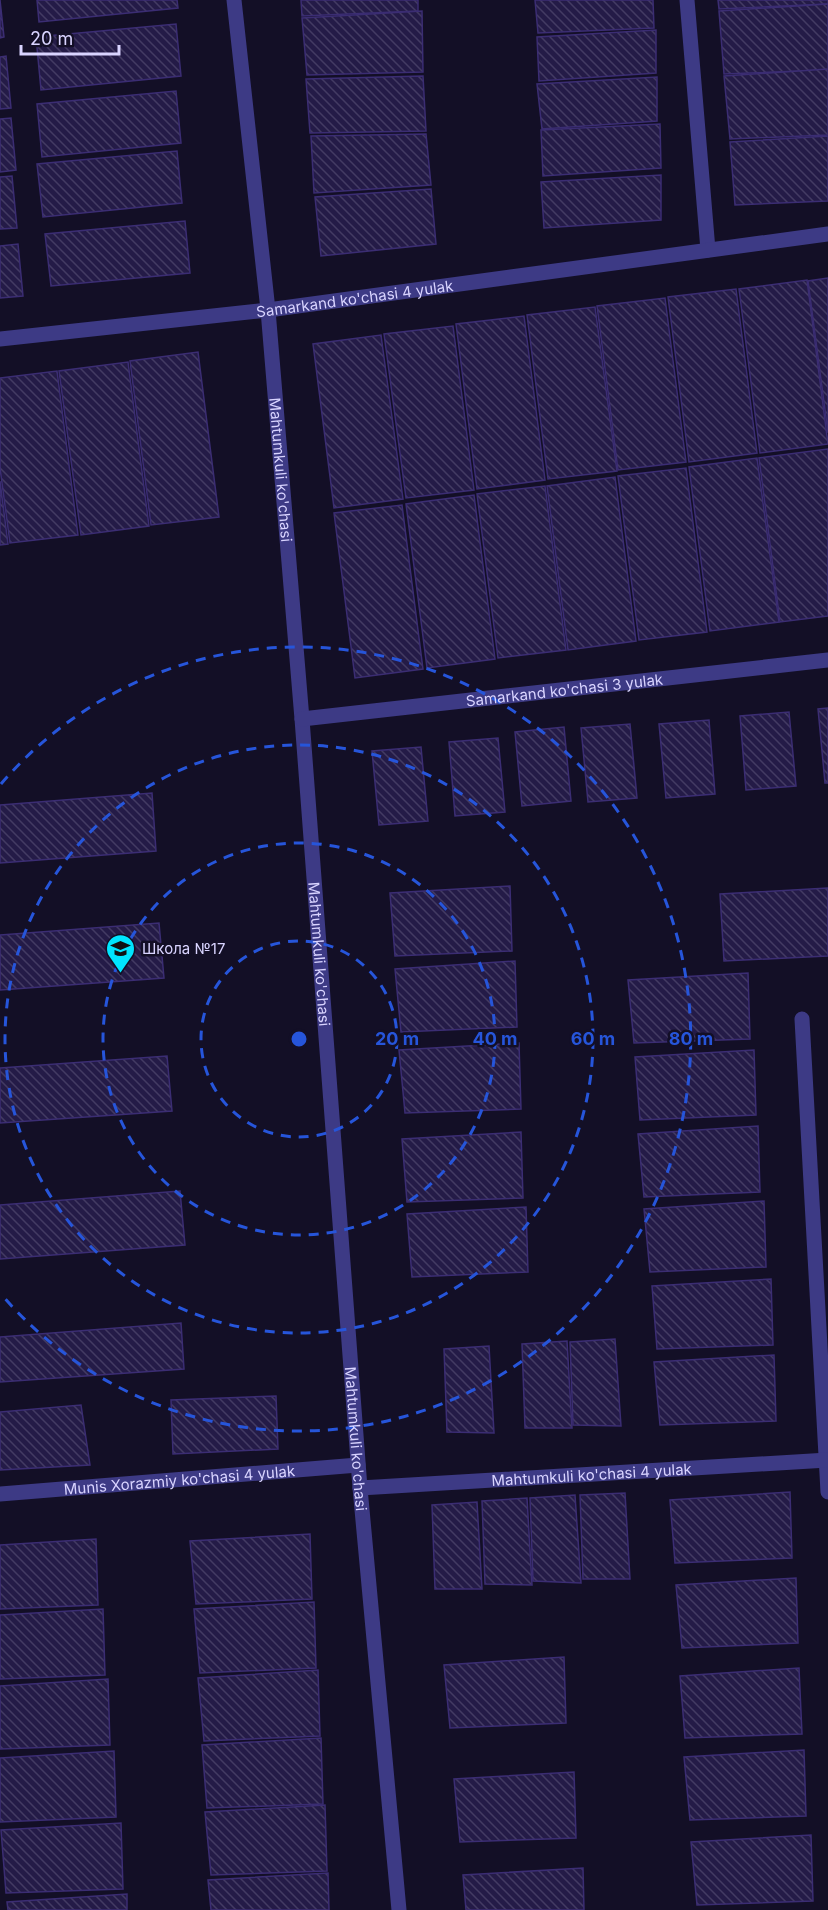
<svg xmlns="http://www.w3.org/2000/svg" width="828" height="1910" viewBox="0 0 828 1910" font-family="Inter,sans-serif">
  <defs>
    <pattern id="building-back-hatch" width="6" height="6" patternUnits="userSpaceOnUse" patternTransform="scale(1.5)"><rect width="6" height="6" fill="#241b47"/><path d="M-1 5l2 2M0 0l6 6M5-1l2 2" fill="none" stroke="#433b63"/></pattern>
  </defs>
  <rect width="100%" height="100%" fill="#130f26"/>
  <g fill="url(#building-back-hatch)" stroke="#3b2d73" stroke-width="1.5">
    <polygon points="0,0 4,37 0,38"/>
    <polygon points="37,0 177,0 178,8 39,22"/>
    <polygon points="301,0 418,0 418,11 302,16"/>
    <polygon points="535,0 653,0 654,28 538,33"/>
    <polygon points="718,0 828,0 828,4 719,9"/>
    <polygon points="828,4 828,70 724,74 719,11"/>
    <polygon points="422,11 423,72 307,75 302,18"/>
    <polygon points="176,24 181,76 41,90 36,37"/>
    <polygon points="656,30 656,73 539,81 537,37"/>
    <polygon points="6,56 11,108 0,109 0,57"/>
    <polygon points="828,69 828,135 730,139 724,76"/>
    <polygon points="423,76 426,131 310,133 306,79"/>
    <polygon points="657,77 657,121 542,129 537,84"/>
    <polygon points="176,91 181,143 42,157 37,104"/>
    <polygon points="11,118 16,170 0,172 0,119"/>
    <polygon points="660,124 661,168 543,176 541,130"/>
    <polygon points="426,134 431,185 314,193 311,136"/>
    <polygon points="828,136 828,201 735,205 730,142"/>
    <polygon points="177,151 182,203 43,217 37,164"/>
    <polygon points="661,175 661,220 544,228 541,182"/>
    <polygon points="12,176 17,228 0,229 0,177"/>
    <polygon points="431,189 436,244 321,256 315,197"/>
    <polygon points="185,221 190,273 51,286 45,234"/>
    <polygon points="18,244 23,296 0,298 0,246"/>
    <polygon points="828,278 828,433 808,281"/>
    <polygon points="807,280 828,444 760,453 739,289"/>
    <polygon points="736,289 757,453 689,462 668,297"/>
    <polygon points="665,298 686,462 618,470 597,306"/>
    <polygon points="595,307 617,471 548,479 527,315"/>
    <polygon points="524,316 545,480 477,489 456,324"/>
    <polygon points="453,326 474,490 406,498 384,334"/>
    <polygon points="381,335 403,499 334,508 313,344"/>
    <polygon points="198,352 219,517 151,525 130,361"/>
    <polygon points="128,362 149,526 81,535 59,371"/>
    <polygon points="57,371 78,535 10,543 0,468 0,378"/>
    <polygon points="828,449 828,616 780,622 759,458"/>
    <polygon points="757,458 779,622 710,631 689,467"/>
    <polygon points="686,468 707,632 639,640 618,476"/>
    <polygon points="615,477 636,641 568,650 547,486"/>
    <polygon points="0,481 8,544 0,545"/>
    <polygon points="545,486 566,650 498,658 477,494"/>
    <polygon points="474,495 495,659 427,668 406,504"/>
    <polygon points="402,505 423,669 355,678 334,513"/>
    <polygon points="828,708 828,783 825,783 818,709"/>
    <polygon points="789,712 796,786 746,790 740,716"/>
    <polygon points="709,720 715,794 666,798 659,724"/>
    <polygon points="630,724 637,798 588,802 581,728"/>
    <polygon points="564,727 571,801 522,806 515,732"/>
    <polygon points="498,738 505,812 455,816 449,742"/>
    <polygon points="421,747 428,821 379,825 372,751"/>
    <polygon points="152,793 156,851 0,863 0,805"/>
    <polygon points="510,886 512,951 395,956 390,893"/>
    <polygon points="828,888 828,956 724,961 720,894"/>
    <polygon points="159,923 164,978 0,990 0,935"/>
    <polygon points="515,961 517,1027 401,1032 395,969"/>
    <polygon points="748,973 750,1039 634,1043 628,980"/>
    <polygon points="519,1043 521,1109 405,1113 399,1050"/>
    <polygon points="754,1050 756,1115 640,1120 635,1057"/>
    <polygon points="167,1056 172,1111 0,1123 0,1068"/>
    <polygon points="758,1126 760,1192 644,1197 638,1134"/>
    <polygon points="521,1132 523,1198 407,1202 402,1139"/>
    <polygon points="180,1191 185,1245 0,1259 0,1205"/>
    <polygon points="764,1201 766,1267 650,1272 644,1209"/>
    <polygon points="526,1207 528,1272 412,1277 407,1214"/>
    <polygon points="771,1279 773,1345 657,1349 652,1286"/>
    <polygon points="181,1323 184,1369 0,1382 0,1337"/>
    <polygon points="615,1339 621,1426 573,1425 570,1342"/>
    <polygon points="567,1341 572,1428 525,1428 522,1344"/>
    <polygon points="489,1346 494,1433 447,1432 444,1349"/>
    <polygon points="774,1355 776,1421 660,1425 654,1362"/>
    <polygon points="276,1396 278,1449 173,1454 171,1400"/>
    <polygon points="81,1405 90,1465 0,1470 0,1412"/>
    <polygon points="790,1492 792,1558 675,1563 670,1500"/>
    <polygon points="625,1493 630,1579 583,1579 580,1495"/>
    <polygon points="575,1495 581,1583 533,1581 530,1498"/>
    <polygon points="527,1498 532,1585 485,1584 482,1501"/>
    <polygon points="477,1502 482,1589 435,1589 432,1505"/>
    <polygon points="310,1534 312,1599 196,1604 190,1541"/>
    <polygon points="96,1539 98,1605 0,1609 0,1545"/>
    <polygon points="796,1578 798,1643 682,1648 676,1585"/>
    <polygon points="314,1602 316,1668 200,1673 194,1609"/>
    <polygon points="103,1609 105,1675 0,1679 0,1615"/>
    <polygon points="564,1657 566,1723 450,1728 444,1665"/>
    <polygon points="799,1668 802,1734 685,1738 680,1676"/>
    <polygon points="318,1670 320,1736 204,1741 198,1678"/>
    <polygon points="108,1679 110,1745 0,1749 0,1686"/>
    <polygon points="321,1738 323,1804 207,1808 202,1745"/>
    <polygon points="804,1750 806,1816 690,1820 684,1757"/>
    <polygon points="114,1751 116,1817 0,1822 0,1758"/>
    <polygon points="574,1772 576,1838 460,1842 454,1779"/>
    <polygon points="325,1805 327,1871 211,1875 205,1812"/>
    <polygon points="121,1823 123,1889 6,1893 1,1830"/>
    <polygon points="811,1835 813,1901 697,1905 691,1842"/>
    <polygon points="583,1868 584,1910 466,1910 463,1875"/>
    <polygon points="328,1873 329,1910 211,1910 208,1880"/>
    <polygon points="127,1894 127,1910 8,1910 7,1902"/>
  </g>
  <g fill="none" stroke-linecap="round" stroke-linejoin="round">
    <g stroke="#3d3a85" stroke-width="15">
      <path id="s1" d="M234,0L268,310L302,719L360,1488L399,1910"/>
      <polyline points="687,0 708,250"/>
      <path id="s2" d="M0,339L268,310L828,234"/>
      <path id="s3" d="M302,719L828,660"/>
      <polyline points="802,1019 828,1492"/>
      <path id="s4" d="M360,1488L828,1460"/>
      <path id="s5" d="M0,1494L358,1465"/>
    </g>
  </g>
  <g fill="none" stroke="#2655da" stroke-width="3" stroke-dasharray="10 8">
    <circle cx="299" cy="1039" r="98"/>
    <circle cx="299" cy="1039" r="196"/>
    <circle cx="299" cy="1039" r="294"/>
    <path d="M1 784A392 392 0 1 1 1 1294"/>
  </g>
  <defs>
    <symbol id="school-pin" viewBox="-11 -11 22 30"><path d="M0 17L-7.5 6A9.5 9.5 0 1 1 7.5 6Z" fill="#00e5ff" stroke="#130f26"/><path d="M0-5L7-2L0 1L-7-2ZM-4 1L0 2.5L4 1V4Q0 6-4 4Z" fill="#111"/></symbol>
  </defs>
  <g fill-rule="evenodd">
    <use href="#school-pin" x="104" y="932" width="33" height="45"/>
  </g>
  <g text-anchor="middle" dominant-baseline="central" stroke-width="5" stroke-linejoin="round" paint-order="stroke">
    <g font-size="15" fill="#d9d4ff" stroke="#130f26">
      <text stroke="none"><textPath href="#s2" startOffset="357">Samarkand ko'chasi 4 yulak</textPath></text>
      <text stroke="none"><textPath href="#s1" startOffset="472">Mahtumkuli ko'chasi</textPath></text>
      <text stroke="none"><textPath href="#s3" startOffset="264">Samarkand ko'chasi 3 yulak</textPath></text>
      <text stroke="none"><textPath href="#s1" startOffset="958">Mahtumkuli ko'chasi</textPath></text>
      <text stroke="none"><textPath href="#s1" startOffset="1444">Mahtumkuli ko'chasi</textPath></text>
      <text stroke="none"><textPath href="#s4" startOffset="232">Mahtumkuli ko'chasi 4 yulak</textPath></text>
      <text stroke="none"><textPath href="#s5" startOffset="180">Munis Xorazmiy ko'chasi 4 yulak</textPath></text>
    </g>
    <g font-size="15" fill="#d9d4ff" stroke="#130f26" text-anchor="start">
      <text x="142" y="948">Школа №17</text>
    </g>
  </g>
  <circle cx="299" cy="1039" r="9" fill="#2655da" stroke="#130f26" stroke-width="3"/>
  <g font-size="18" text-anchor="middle" font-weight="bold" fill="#2655da" stroke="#130f26" stroke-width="5" stroke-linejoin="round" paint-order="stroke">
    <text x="397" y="1045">20 m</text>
    <text x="495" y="1045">40 m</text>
    <text x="593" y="1045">60 m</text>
    <text x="691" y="1045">80 m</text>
  </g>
  <path d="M21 45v9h98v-9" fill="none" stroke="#d9d4ff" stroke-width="3"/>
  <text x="30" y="45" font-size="18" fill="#d9d4ff" stroke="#130f26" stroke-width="4.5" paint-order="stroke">20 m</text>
</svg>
